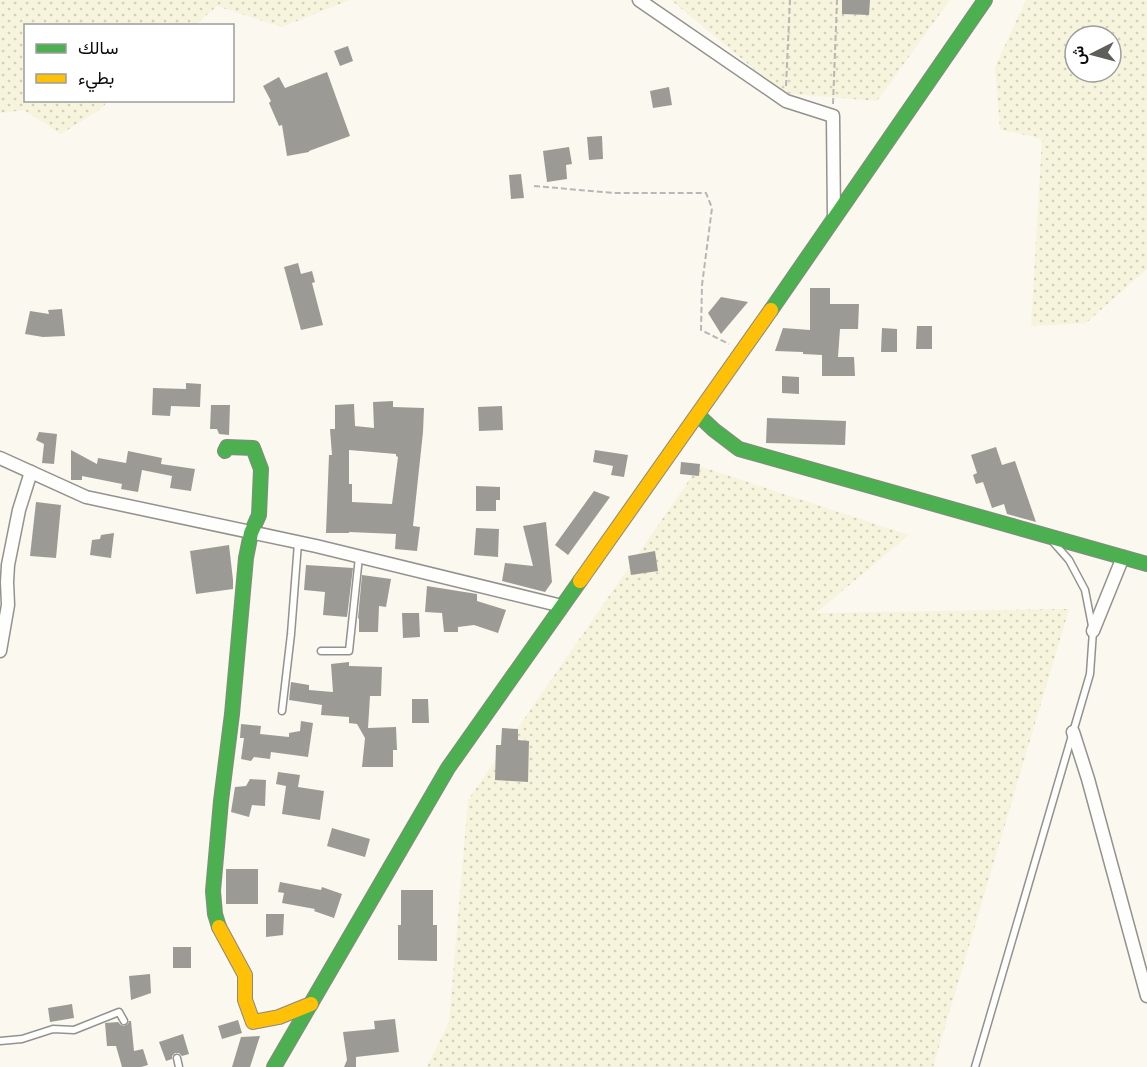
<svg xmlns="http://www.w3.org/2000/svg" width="1147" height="1067" viewBox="0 0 1147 1067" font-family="'IBM Plex Serif',Vazirmatn,serif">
  <defs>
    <pattern id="farmland-dots" width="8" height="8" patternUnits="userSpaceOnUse" patternTransform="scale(1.5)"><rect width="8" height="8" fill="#f6f4dc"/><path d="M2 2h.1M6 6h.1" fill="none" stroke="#d2d0bb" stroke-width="1.8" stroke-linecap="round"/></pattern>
  </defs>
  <rect width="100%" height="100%" fill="#faf8ef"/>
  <g fill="url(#farmland-dots)" fill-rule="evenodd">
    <polygon points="0,0 350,0 282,27 217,6 195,25 26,26 26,100 109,101 99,110 61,134 24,110 0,113"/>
    <polygon points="671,0 950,0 877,101 783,93"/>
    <path d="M1026,0H1147V269L1086,323L1031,326L1042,139L1000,129L995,67ZM1075,36H1111V72H1075Z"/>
    <polygon points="699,466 909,535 816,613 1069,609 933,1067 427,1067 449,1022 468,800"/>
  </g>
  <g fill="#9c9a95" fill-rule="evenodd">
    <polygon points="842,0 870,0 869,15 842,14"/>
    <polygon points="348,46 353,61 340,66 334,51"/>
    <polygon points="327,72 350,136 309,151 309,152 287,156 282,125 279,126 269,103 271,101 263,86 279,77 285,88"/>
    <polygon points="669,87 672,105 653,108 650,91"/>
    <polygon points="602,136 603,159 589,160 587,137"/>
    <polygon points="569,147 572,164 566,165 567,179 547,182 543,151"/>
    <polygon points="521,174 524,198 511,199 509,175"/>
    <polygon points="298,263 301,274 312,271 315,282 312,283 323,325 301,330 284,267"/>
    <polygon points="810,288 830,288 830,304 859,304 858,329 840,329 838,357 854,357 855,376 822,376 822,355 803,354 803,352 775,351 783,328 810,330"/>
    <polygon points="721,297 748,302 721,334 708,313"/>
    <polygon points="62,309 65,336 43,337 25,334 30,311 49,314 48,310"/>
    <polygon points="917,326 932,326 932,349 916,349"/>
    <polygon points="882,328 897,329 897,352 881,352"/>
    <polygon points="782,376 799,377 799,394 782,393"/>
    <polygon points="186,383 201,384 200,407 171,406 170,416 152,415 153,388 186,389"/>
    <path d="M393,401V407L424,408L423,432L413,526L420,527L417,551L395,549L396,534L349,532V533H326L329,455H332L330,429H335V405L354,404L355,426L374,428L373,402ZM349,450L396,454V456L398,457L392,504L352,502V484H349Z"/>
    <polygon points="211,405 230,405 229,435 219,434 217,429 210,429"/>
    <polygon points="502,406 503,430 479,431 478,407"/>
    <polygon points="767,418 846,421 845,445 766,443"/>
    <polygon points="39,432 57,434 54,464 42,463 44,444 36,440"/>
    <polygon points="996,447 1002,465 1015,461 1036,522 1007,514 1004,504 992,508 983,482 976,484 973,475 977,473 971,455"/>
    <polygon points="71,450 97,464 98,458 126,463 128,451 162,458 161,464 195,469 191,491 170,488 172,476 142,470 138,492 121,489 122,484 82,476 82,480 71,480"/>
    <polygon points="595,450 628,455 624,477 611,475 613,466 593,462"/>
    <polygon points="681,462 700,464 699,476 680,474"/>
    <polygon points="476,486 500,487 500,500 496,500 496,511 476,511"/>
    <polygon points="594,491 610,497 568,555 555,545"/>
    <polygon points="36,502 61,505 56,558 30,556"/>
    <polygon points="546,522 552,582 545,592 502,581 505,563 533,566 523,526"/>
    <polygon points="476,528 499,529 498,557 474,555"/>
    <polygon points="114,533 111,558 90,555 92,540 100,539 101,535"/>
    <polygon points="229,545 233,580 233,589 196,594 190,551"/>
    <polygon points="655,551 658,571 631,575 628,556"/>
    <polygon points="306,565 353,568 347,617 323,615 325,592 304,590"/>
    <polygon points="362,575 391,579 386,607 379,606 378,632 359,632 359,619 358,618"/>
    <polygon points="427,586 477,594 477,601 506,610 498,633 474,625 458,627 458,632 444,632 442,613 425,612"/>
    <polygon points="402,613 419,613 420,637 403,638"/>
    <polygon points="349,662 349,666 382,667 381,696 370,696 368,728 396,727 397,750 393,750 393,767 362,767 365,738 357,724 349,723 349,717 321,715 322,705 289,700 291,682 309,685 309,690 333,692 331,664"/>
    <polygon points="412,699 428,699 429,723 412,723"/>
    <polygon points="301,721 313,723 308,757 271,752 270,759 254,757 251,761 241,759 244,738 240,738 241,724 261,726 260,734 289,737 289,733 300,731"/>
    <polygon points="502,728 518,729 518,740 529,741 528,782 495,780 496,745 501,745"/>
    <polygon points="278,772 300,775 298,787 324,791 320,820 282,814 286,786 276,784"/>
    <polygon points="250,779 266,780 265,806 252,805 249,817 231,812 235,787 246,786"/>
    <polygon points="332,828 370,839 365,857 327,846"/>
    <rect x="226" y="869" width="32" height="35"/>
    <polygon points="280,882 321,890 322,887 342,894 334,918 314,911 315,909 282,903 284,893 278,892"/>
    <polygon points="401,890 433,890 433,925 437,925 437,961 398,960 398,925 401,925"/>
    <polygon points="266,914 284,914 283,935 266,937"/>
    <rect x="173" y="947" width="18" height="21"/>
    <polygon points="150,974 151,993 131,1000 129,976"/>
    <polygon points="72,1004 74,1018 50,1022 48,1008"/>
    <polygon points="395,1019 399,1052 356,1057 356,1067 344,1067 347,1060 343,1032 375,1029 374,1021"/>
    <polygon points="238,1020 242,1033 222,1039 218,1026"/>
    <polygon points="129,1021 131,1021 134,1051 143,1049 148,1065 141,1067 122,1067 116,1046 107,1046 105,1023 118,1022 121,1025 124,1026 128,1024"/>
    <polygon points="183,1034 189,1054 182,1056 179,1053 175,1053 172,1056 172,1059 166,1061 159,1042"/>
    <polygon points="260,1036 250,1067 232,1067 241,1037"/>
  </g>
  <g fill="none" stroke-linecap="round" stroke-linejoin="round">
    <defs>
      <g id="lane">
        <polyline points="321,651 349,651 359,557"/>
        <polyline points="282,711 291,634 298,543"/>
        <polyline points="0,1041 22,1039 53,1029 74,1030 119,1012 124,1021"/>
        <polyline points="177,1058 179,1067"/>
        <polyline points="975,1067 1090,674 1093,631 1085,590 1069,560 1054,543"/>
      </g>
      <g id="street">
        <polyline points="639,0 786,101 833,116 834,219"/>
        <polyline points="0,458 86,497 316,546 562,606"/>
        <polyline points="1093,631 1123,557"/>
        <polyline points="0,651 8,605 7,582 8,565 19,510 31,472"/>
        <polyline points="1073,732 1088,779 1147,996"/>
      </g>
      <g id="fast">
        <polyline points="771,310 985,0"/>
        <polyline points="698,415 714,430 739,449 1147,564"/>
        <polyline points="219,927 215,914 213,891 221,801 232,714 246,558 251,533 259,515 261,469 253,448 227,447 225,451"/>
        <polyline points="274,1067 448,768 580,581"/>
      </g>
      <g id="slow">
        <polyline points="580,581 771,310"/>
        <polyline points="219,927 245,975 245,1000 253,1022 279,1017 311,1004"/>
      </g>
    </defs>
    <use href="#lane" stroke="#93928e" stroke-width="9"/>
    <use href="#street" stroke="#93928e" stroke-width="15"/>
    <use href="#fast" stroke="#898884" stroke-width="16"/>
    <use href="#slow" stroke="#898884" stroke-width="16"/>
    <g stroke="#b7b7b5" stroke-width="2" stroke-dasharray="6 3" stroke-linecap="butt">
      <polyline points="786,86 790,0"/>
      <polyline points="833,104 837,0"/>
      <polyline points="534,186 614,193 706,193 712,208 702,285 701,330 729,344"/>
    </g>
    <use href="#lane" stroke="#fefefd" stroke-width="6"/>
    <use href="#street" stroke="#fefefd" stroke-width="12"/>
    <use href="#fast" stroke="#4caf50" stroke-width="14"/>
    <use href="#slow" stroke="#ffc107" stroke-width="14"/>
  </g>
  <rect x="24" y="24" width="210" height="78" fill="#ffffff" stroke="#9d9d9d" stroke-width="1.5"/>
  <rect x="36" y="44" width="30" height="9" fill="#4caf50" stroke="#9d9d9d" stroke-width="1.5"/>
  <text x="78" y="54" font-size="18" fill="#0b0b0b">سالك</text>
  <rect x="36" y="74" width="30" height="9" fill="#ffc107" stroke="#9d9d9d" stroke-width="1.5"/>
  <text x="78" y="84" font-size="18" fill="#0b0b0b">بطيء</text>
  <g transform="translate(1093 54) rotate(264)"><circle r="28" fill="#ffffff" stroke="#9d9d9d" stroke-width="1.5"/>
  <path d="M0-4.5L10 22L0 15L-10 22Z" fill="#5f5e5b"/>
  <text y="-9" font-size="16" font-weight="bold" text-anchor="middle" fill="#0b0b0b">ش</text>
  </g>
</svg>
